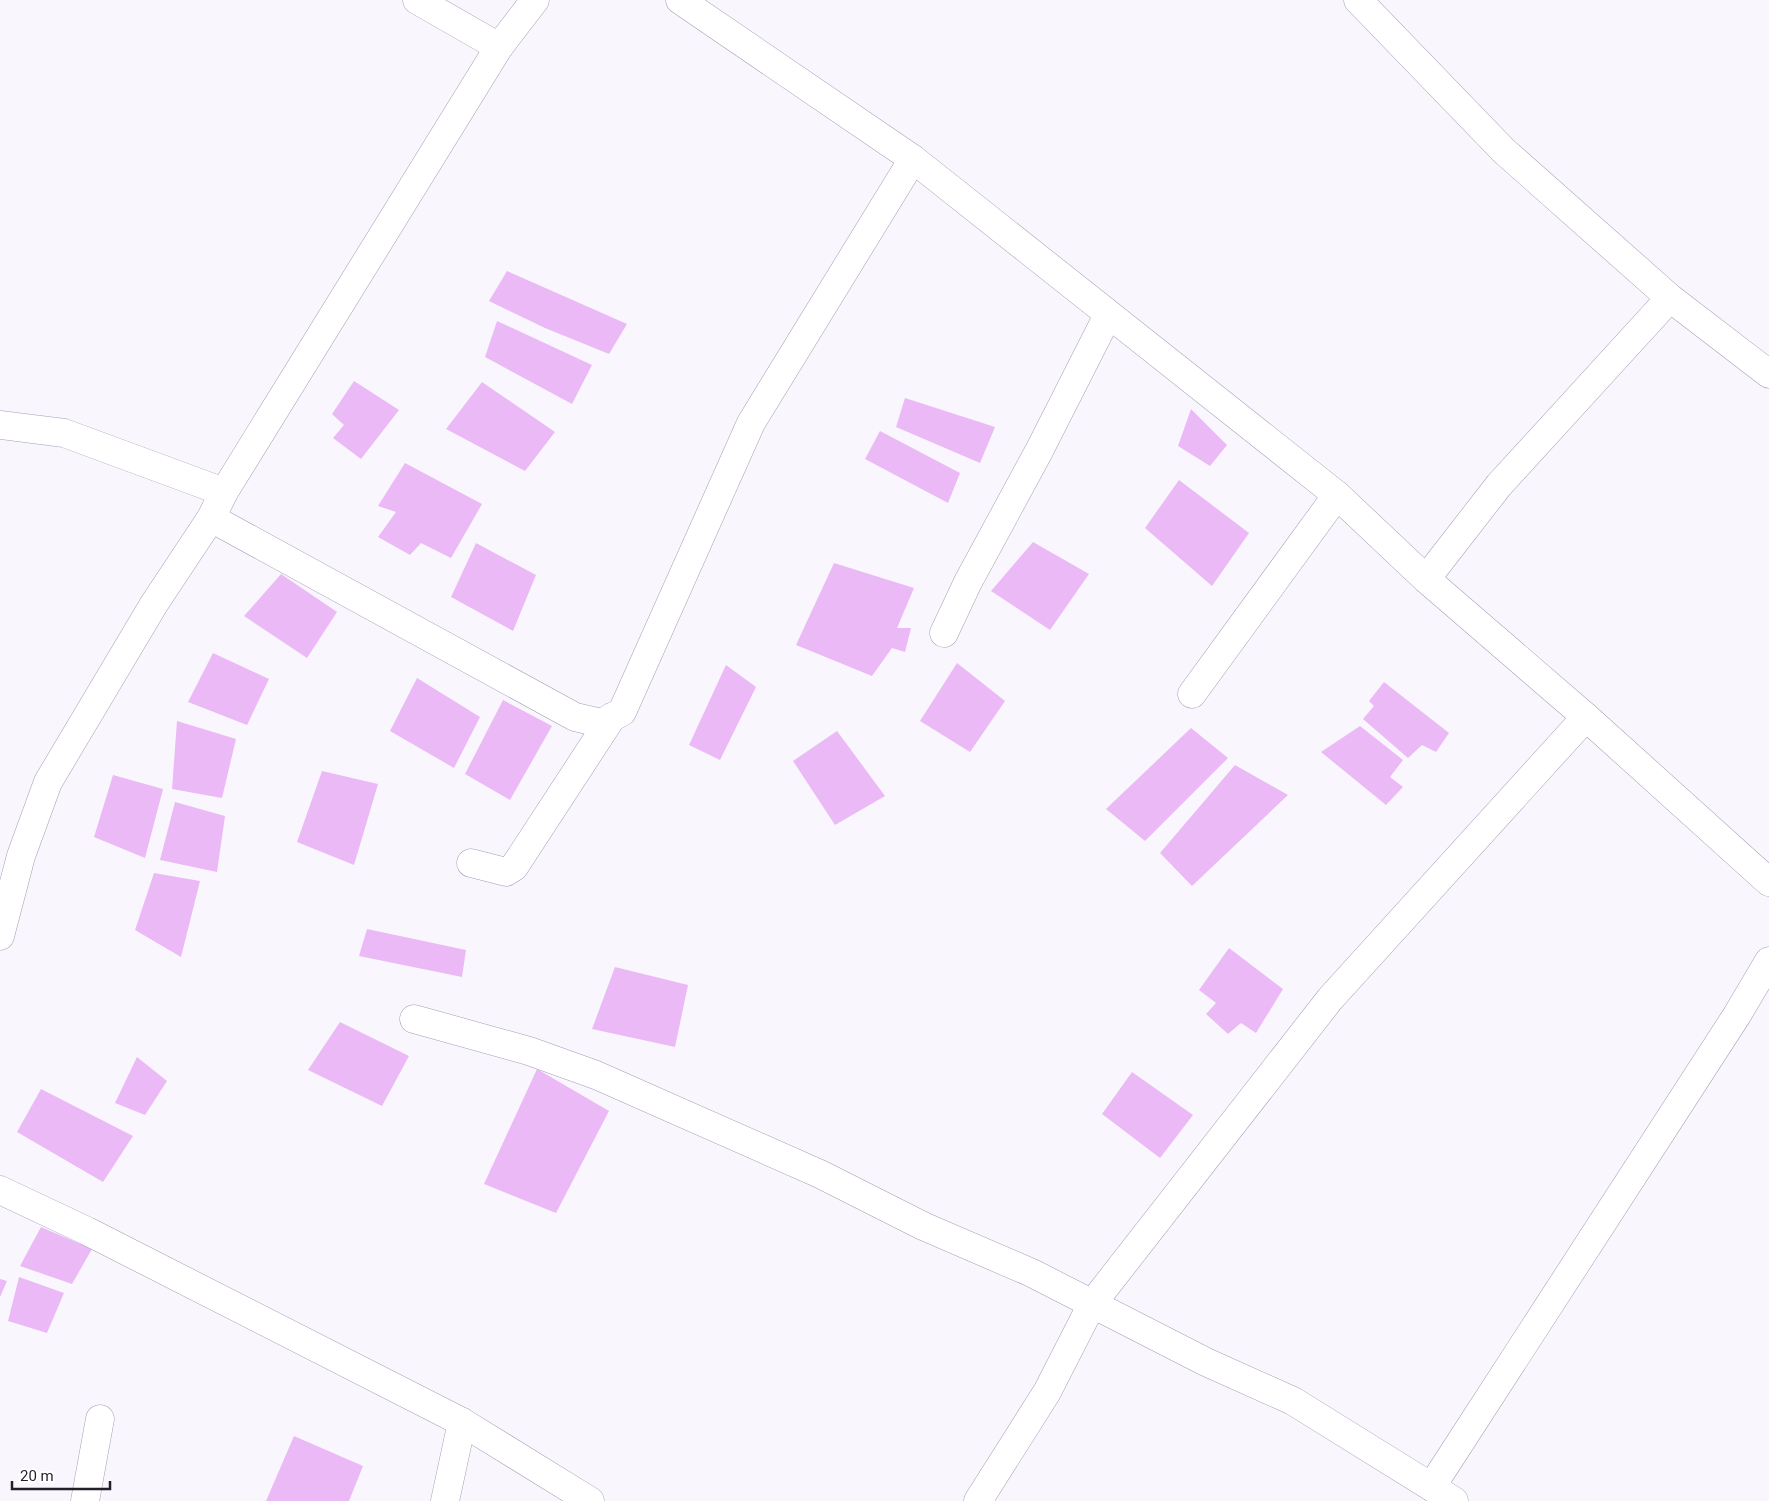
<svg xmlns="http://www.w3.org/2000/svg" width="1769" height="1501" viewBox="0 0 1769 1501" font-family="Roboto,sans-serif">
  <rect width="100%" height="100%" fill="#f9f7fd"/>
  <g fill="#ebb9f6">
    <polygon points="507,271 627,324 609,354 545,328 489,301"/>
    <polygon points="497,321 592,365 572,404 485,357"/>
    <polygon points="354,381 399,410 361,459 333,438 344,425 332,414"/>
    <polygon points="482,382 555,432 525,471 446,429"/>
    <polygon points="905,398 995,427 980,463 896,427"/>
    <polygon points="1191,409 1227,445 1210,466 1178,446"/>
    <polygon points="880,431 960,473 948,503 865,459"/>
    <polygon points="405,463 482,504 451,558 421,543 410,555 378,537 396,512 378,506"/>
    <polygon points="1179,480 1249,533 1212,586 1145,528"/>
    <polygon points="1033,542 1089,574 1050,630 991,591"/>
    <polygon points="476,543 536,575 513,631 451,597"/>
    <polygon points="834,563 914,588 897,628 911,628 905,652 892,648 872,676 796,645"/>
    <polygon points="281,574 337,612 307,658 244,616"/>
    <polygon points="213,653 269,679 247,725 188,702"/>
    <polygon points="957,663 1005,701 970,752 920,721"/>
    <polygon points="726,665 756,687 720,760 689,745"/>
    <polygon points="417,678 480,717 454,768 390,731"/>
    <polygon points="1384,682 1449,733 1436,752 1422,745 1408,758 1363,719 1374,706 1369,701"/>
    <polygon points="503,700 552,726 510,800 465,774"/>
    <polygon points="177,721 236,739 222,798 172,789"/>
    <polygon points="1360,726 1403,760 1390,777 1403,787 1386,805 1321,752"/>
    <polygon points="1191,728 1228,758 1145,841 1106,809"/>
    <polygon points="837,731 885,796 835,825 793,761"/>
    <polygon points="1235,765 1288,795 1192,886 1160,853"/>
    <polygon points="322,771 378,784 354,865 297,842"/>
    <polygon points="113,775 163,789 145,858 94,837"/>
    <polygon points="175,802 225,816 217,872 160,860"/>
    <polygon points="154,873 200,881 181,957 135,930"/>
    <polygon points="367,929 466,950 462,977 359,956"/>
    <polygon points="1229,948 1283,989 1256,1033 1241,1023 1228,1034 1206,1014 1216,1003 1199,990"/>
    <polygon points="615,967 688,985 675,1047 592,1029"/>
    <polygon points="340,1022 409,1056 382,1106 308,1070"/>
    <polygon points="137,1057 167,1081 145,1115 115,1103"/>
    <polygon points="537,1069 609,1111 556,1213 484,1184"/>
    <polygon points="1132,1072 1193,1115 1160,1158 1102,1114"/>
    <polygon points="41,1089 133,1136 103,1182 17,1132"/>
    <polygon points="41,1227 92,1249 72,1284 20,1266"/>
    <polygon points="19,1277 64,1293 47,1333 8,1321"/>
    <polygon points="0,1279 7,1281 0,1297"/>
    <polygon points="294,1436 363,1466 349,1501 266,1501"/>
  </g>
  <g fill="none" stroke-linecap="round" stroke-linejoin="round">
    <defs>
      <g id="minor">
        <polyline points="417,0 499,47"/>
        <polyline points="680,0 913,159 1337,495 1426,579 1586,717 1769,882"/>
        <polyline points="1358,0 1504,151 1670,298 1769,374"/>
        <polyline points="0,425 64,433 224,492"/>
        <polyline points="211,518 575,717 601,723 622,712 751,423 913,159"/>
        <polyline points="1426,579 1499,485 1670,298"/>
        <polyline points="944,633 968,582 1039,451 1108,315"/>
        <polyline points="1192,694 1337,495"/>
        <polyline points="471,863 506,872 514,867 612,717"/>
        <polyline points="0,936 21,856 48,782 154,604 211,518 224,492 499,47 535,0"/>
        <polyline points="414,1019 529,1051 596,1075 820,1174 923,1226 1032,1273 1206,1362 1293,1401 1454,1501"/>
        <polyline points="0,1190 87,1231 462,1422 590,1501"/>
        <polyline points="1432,1486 1737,1015 1769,961"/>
        <polyline points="85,1501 100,1419"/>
        <polyline points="445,1501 462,1422"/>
        <polyline points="978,1501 1047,1392 1092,1304 1330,999 1586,717"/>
      </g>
    </defs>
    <use href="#minor" stroke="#a69db7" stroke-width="29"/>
    <use href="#minor" stroke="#fff" stroke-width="28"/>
  </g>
  <path d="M12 1481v8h98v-8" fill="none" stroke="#221f29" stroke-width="2.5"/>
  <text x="20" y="1481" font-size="15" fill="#221f29" stroke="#ffffff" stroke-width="4" paint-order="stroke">20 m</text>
</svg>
